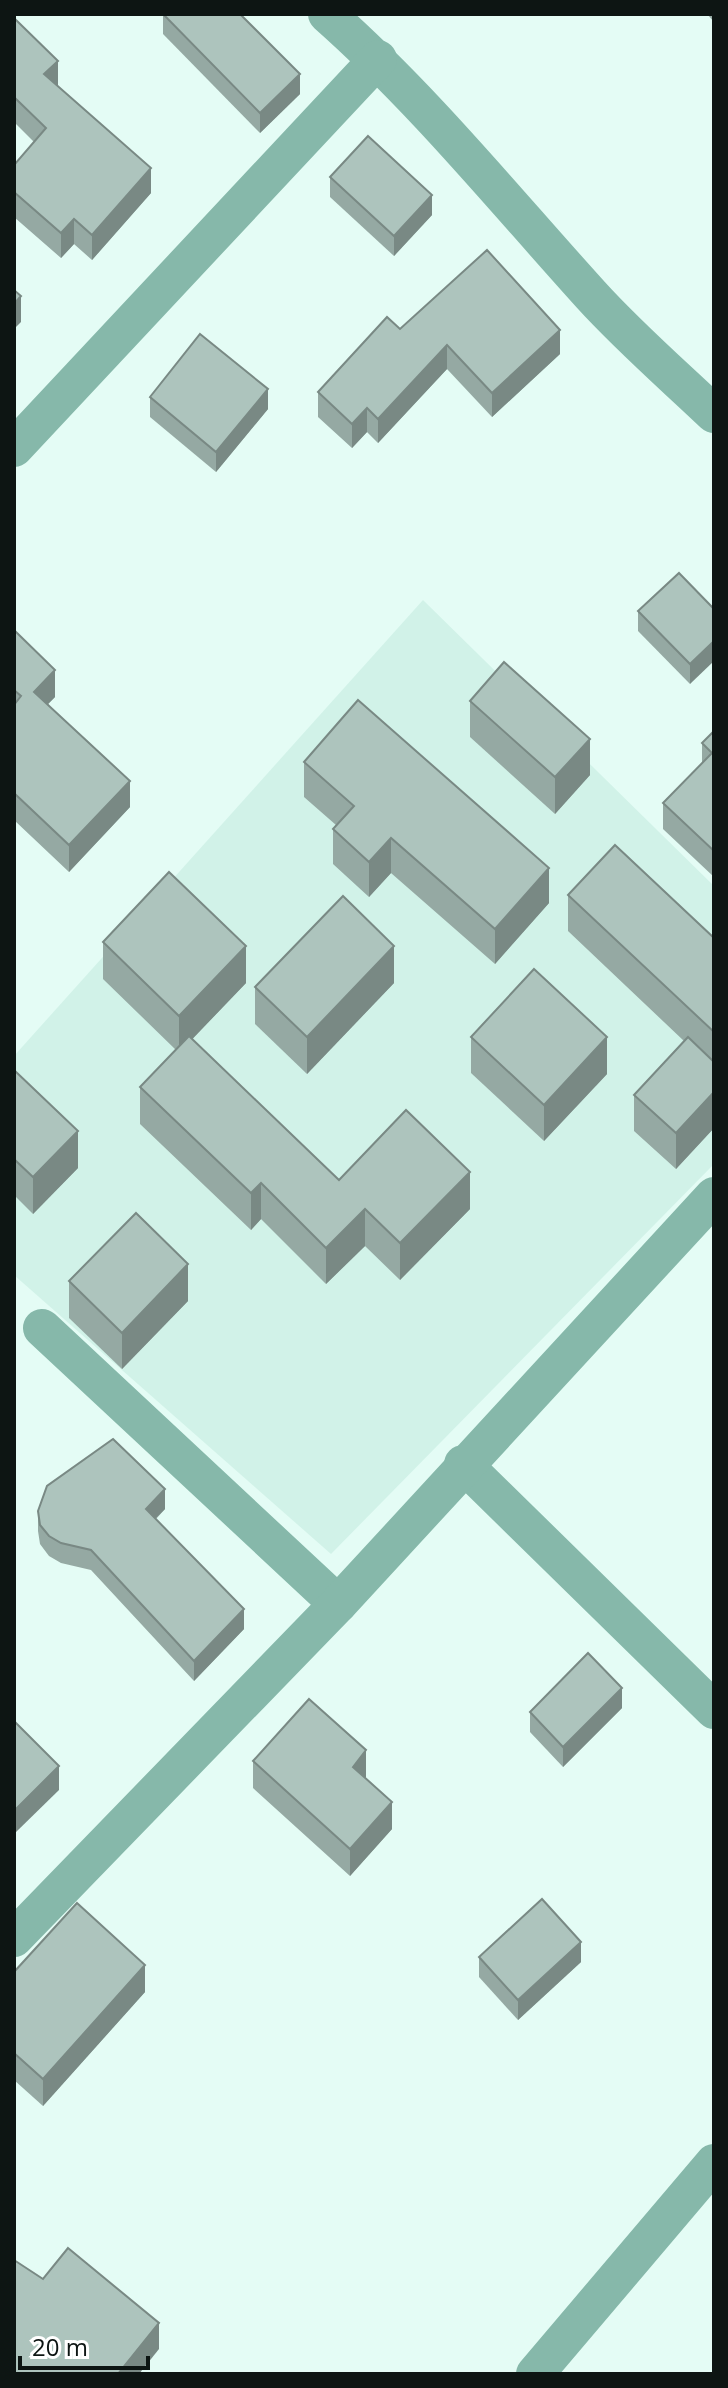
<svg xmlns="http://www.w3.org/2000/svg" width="728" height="2388" viewBox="0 0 728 2388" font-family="'Open Sans',sans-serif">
  <rect width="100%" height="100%" fill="#e4fcf5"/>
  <polygon fill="#d1f2e8" points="423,600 714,886 714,1164 331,1554 14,1275 14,1056"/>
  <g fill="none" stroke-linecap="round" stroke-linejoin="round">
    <g stroke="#86b8aa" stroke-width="38">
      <path d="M327,14C424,100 504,199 591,295C629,337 673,375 714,414"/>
      <polyline points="14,448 378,59"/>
      <polyline points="42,1328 338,1604"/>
      <polyline points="463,1464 714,1710"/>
      <polyline points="14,1938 338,1604 714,1196"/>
      <polyline points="535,2374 714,2163"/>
    </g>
  </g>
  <g fill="#95a9a3">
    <polygon points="163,14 300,94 260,133 163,34"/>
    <polygon points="707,14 714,14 714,22"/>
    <polygon points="14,18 57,86 151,193 92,260 74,244 61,258 14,217 14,165 34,142 14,122"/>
    <polygon points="330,177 432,215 394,256 330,197"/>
    <polygon points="400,329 560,354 492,417 447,369 378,443 367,432 352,448 318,417 318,392"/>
    <polygon points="150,397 268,409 216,472 150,417"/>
    <polygon points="714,609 690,684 638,631 638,611"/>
    <polygon points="14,630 55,697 48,704 130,807 69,872 14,820"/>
    <polygon points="470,701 590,775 555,814 470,737"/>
    <polygon points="714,731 714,877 663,829 663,803 702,763 702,743"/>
    <polygon points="304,762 549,903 495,964 391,873 369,897 333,864 333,829 336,825 304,797"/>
    <polygon points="568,895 714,938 714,1128 676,1169 634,1131 634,1095 684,1041 568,931"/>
    <polygon points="103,942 246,983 192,1039 339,1180 470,1209 400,1280 365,1246 326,1284 261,1219 251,1230 140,1124 140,1087 176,1050 103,979"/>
    <polygon points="394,983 307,1074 255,1024 255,987"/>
    <polygon points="471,1037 607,1074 544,1141 471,1073"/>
    <polygon points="14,1070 78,1168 33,1214 14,1195"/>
    <polygon points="69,1281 188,1301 122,1369 69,1318"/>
    <polygon points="165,1509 156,1519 244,1629 194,1681 91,1570 61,1563 49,1556 40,1544 38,1531 38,1511"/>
    <polygon points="622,1708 563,1767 530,1732 530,1712"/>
    <polygon points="253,1761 366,1777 365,1778 392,1829 350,1876 253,1788"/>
    <polygon points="479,1957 581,1962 518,2020 479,1977"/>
    <polygon points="14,1972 145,1992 43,2106 14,2080"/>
  </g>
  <g fill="#798984">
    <polygon points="58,61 58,86 44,74"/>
    <polygon points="300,74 300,94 260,133 260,113"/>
    <polygon points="151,168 151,193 92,260 92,235"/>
    <polygon points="432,195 432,215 394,256 394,236"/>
    <polygon points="74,219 74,244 61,258 61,233"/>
    <polygon points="21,296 21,322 14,329 14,304"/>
    <polygon points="560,330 560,354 492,417 492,393"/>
    <polygon points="447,345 447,369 378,443 378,419"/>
    <polygon points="268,389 268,409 216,472 216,452"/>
    <polygon points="367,408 367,432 352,448 352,424"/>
    <polygon points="714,641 714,661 690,684 690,664"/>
    <polygon points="55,670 55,697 34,718 34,692"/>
    <polygon points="590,739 590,775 555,814 555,777"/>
    <polygon points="130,781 130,807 69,872 69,845"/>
    <polygon points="391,838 391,873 369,897 369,862"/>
    <polygon points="549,868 549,903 495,964 495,929"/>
    <polygon points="246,946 246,983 179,1053 179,1016"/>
    <polygon points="394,946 394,983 307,1074 307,1037"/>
    <polygon points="607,1037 607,1074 544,1141 544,1105"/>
    <polygon points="714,1092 714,1128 676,1169 676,1133"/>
    <polygon points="78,1131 78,1168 33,1214 33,1177"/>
    <polygon points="470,1172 470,1209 400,1280 400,1243"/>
    <polygon points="261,1183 261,1219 251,1230 251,1193"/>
    <polygon points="365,1209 365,1246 326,1284 326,1248"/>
    <polygon points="188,1264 188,1301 122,1369 122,1333"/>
    <polygon points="165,1489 165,1509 146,1528 146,1509"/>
    <polygon points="244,1609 244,1629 194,1681 194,1661"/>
    <polygon points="622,1688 622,1708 563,1767 563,1747"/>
    <polygon points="366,1750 366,1777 353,1794 353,1767"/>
    <polygon points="59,1766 59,1790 14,1834 14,1811"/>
    <polygon points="392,1802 392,1829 350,1876 350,1849"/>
    <polygon points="581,1942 581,1962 518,2020 518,2000"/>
    <polygon points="145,1965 145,1992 43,2106 43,2079"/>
    <polygon points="159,2323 159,2349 139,2374 118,2374"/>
  </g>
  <g fill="#adc4bd" stroke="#798984" stroke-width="2">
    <polygon points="163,14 240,14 300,74 260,113"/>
    <polygon points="14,18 58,61 44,74 151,168 92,235 74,219 61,233 14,192 14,165 46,128 14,97"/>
    <polygon points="368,136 432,195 394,236 330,177"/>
    <polygon points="487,250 560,330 492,393 447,345 378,419 367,408 352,424 318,392 387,317 400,329"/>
    <polygon points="14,290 21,296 14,304"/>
    <polygon points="200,334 268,389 216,452 150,397"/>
    <polygon points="679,573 714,609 714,641 690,664 638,611"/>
    <polygon points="14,630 55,670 34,692 130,781 69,845 14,793 14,705 21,696 14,690"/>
    <polygon points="504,662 590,739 555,777 470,701"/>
    <polygon points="358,700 549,868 495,929 391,838 369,862 333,829 354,806 304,762"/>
    <polygon points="714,731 714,851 663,803 712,753 702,743"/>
    <polygon points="615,845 714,938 714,1032 568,895"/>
    <polygon points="169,872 246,946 179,1016 103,942"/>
    <polygon points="343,896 394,946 307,1037 255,987"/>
    <polygon points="534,969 607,1037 544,1105 471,1037"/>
    <polygon points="189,1036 339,1180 406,1110 470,1172 400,1243 365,1209 326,1248 261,1183 251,1193 140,1087"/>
    <polygon points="688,1037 714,1062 714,1092 676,1133 634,1095"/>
    <polygon points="14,1070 78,1131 33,1177 14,1159"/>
    <polygon points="136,1213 188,1264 122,1333 69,1281"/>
    <polygon points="113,1439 165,1489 146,1509 244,1609 194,1661 91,1550 61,1543 49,1536 40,1525 38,1511 47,1486"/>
    <polygon points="588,1653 622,1688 563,1747 530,1712"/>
    <polygon points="309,1699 366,1750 353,1767 392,1802 350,1849 253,1761"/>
    <polygon points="14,1721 59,1766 14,1811"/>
    <polygon points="542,1899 581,1942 518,2000 479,1957"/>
    <polygon points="77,1903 145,1965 43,2079 14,2053 14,1972"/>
    <polygon points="68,2248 159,2323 118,2374 14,2374 14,2260 43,2279"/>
  </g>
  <rect width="728" height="2388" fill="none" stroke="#0d1513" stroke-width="32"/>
  <path d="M20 2356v12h128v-12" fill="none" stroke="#0d1513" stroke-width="4"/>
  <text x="32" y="2356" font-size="24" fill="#0d1513" stroke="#ffffff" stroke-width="6" paint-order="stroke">20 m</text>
</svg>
